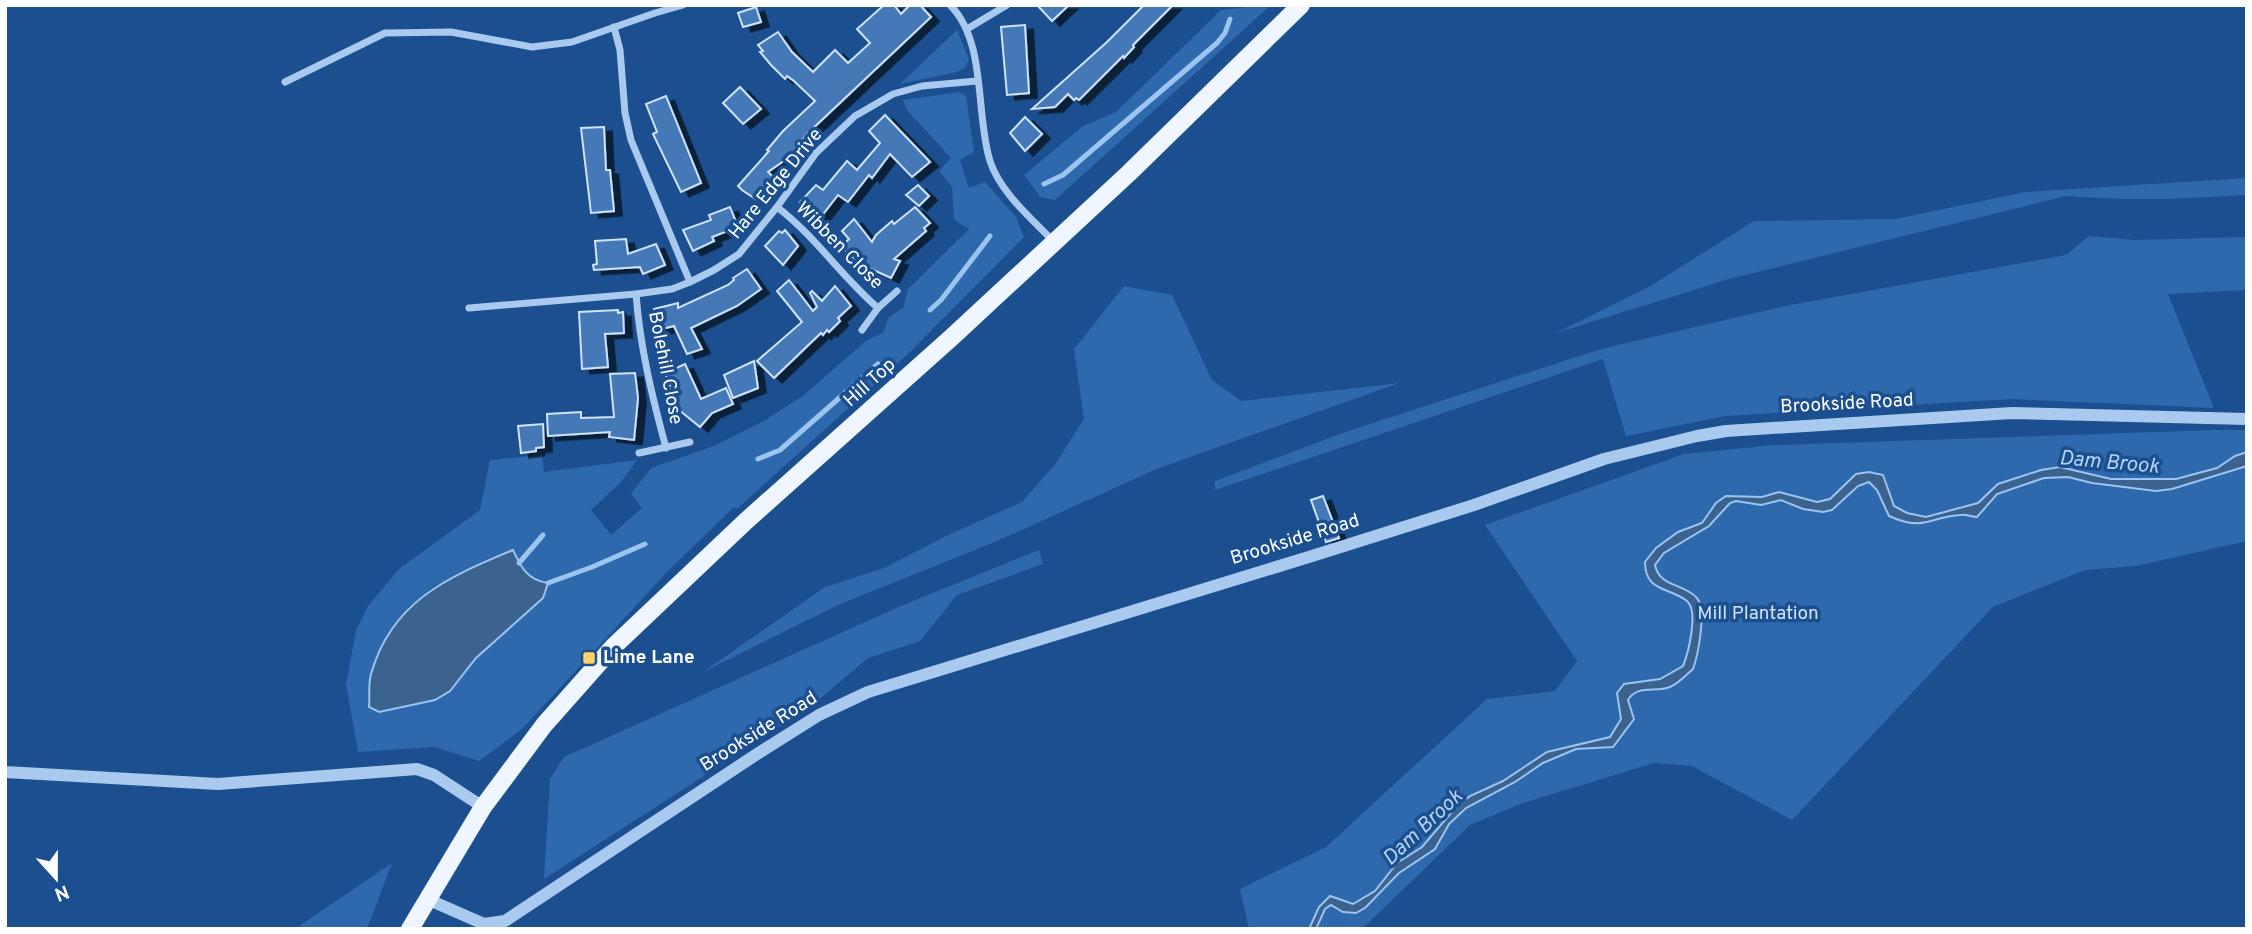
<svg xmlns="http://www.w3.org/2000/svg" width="2252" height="934" viewBox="0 0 2252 934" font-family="Overpass,sans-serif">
  <defs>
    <filter id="shadow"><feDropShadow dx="8" dy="4.5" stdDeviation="0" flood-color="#0009"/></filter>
  </defs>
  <rect width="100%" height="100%" fill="#1b4f8f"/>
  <g fill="#2e69ad" fill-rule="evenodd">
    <polygon points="1243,5 1271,5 1055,200 1040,197 1024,175 1083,126 1116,112 1221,10 1242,8"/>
    <polygon points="957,30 969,59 965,68 957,72 900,84"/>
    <path d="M959,92L966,96L974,152L960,160L969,188L985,182L1016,217L1024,237L906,356L737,509L734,507L669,570L522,729L479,761L434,747L358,752L346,684L356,631L368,606L399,569L480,510L490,460L542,455L544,472L637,460L621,482L591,510L611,535L642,508L631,494L651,468L714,446L764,421L804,395L867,340L883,333L889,317L903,308L908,289L969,229L954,220L952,187L939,171L951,158L907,110L903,100ZM513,550C521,567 527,580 547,583L543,598L476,658L407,608L433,587Z"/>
    <path d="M2247,178V195C2186,199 2127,201 2066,196L1729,279L1556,333L1647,288L1754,221L1895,219L2026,192Z"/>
    <polygon points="2089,236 2134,240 2247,237 2247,290 2168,294 2214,408 2012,399 1725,416 1626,436 1603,359 1215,490 1215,481 1348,431 1601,349 1785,306 2066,255"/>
    <polygon points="1124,286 1172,295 1212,380 1241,401 1399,383 1159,468 997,541 838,605 703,672 825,587 884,568 948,535 1022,502 1056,463 1084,419 1074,349"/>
    <polygon points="2215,430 2247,430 2247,541 2136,566 2085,570 1993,607 1792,820 1692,766 1654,763 1523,803 1470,825 1362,929 1249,929 1240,889 1326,847 1487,699 1555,691 1577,661 1485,525 1684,454 1775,445"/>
    <polygon points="1039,550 1043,564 957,595 920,641 868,658 808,709 544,879 550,779 564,757 903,605"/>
    <polygon points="392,863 367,929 295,929 305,922"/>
  </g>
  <g fill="#3c6290" stroke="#9cc4f0" stroke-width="2">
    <path d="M2247,452V466L2172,489L2156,491L2092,483L2068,477L2044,478L1997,494L1977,517C1971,517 1966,514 1961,515C1928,517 1924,532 1889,516L1877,490L1869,482L1858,486L1832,510L1823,512L1803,509L1781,500L1761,505L1736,501L1730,503L1709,526L1664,553L1655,565C1660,588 1684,583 1697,598C1707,610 1698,655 1693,669C1686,675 1678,684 1670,687C1656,693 1637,684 1628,700L1634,719L1613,747L1576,749L1543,763L1515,782L1466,808L1449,824L1435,849L1399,873L1365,908L1356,913L1343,912L1331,905L1325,909L1316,929H1309L1319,907L1330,896L1353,904L1375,891L1397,863L1422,847L1457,806L1470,796L1503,781L1547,752L1610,737L1621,719L1617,693L1624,684L1660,679L1683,666C1688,654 1699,611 1687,601C1669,587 1645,592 1645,562L1656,548L1678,532L1702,523L1716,503L1726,496L1762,497L1779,492L1817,502L1830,499L1856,474L1869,472L1883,475L1894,506L1907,513L1926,517L1978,503L1998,484L2041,470L2060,467L2111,479H2176L2217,468L2235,456Z"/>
    <path d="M513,550C521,567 527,580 548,583L543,598L476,658L450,691L435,700L379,712L369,707C370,696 368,684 371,674C392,600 449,577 513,550Z"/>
  </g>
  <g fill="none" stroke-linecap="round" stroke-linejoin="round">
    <g stroke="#9cc4f0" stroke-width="5">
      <polyline points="1044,184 1063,175 1217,43 1225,33 1230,19"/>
      <polyline points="930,310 941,300 990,236"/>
      <polyline points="758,459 780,450 878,364"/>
      <polyline points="519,563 543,535"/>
      <polyline points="548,583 592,567 645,544"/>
    </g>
  </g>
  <g fill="#4478b7" stroke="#cfe3fa" stroke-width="2" filter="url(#shadow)">
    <polygon points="884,5 894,5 901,14 910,5 920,5 931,17 807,134 788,158 768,172 774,178 757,200 742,190 738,186 769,151 767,150 783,131 815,101 794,81 787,76 785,79 771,65 760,52 763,51 758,45 778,32 792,52 813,72 835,50 848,63 870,43 857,29"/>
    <polygon points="1037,5 1069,5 1052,21"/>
    <polygon points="1144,5 1173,5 1133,45 1134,47 1124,58 1123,56 1079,100 1076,98 1074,100 1068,94 1055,107 1032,109 1107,42"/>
    <polygon points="756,7 761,22 743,27 738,13"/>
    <polygon points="1025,25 1029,93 1007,95 1001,27"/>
    <polygon points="740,87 761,109 743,124 723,103"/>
    <polygon points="666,96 701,183 681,192 653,134 657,132 646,104"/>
    <polygon points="885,115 930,162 912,177 890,154 872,178 869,175 848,202 838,195 821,217 800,202 816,185 823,190 847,161 857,170 880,143 869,131"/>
    <polygon points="1025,117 1042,134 1025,151 1010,133"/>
    <polygon points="604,127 606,170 610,170 614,211 591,213 581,128"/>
    <polygon points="918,185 929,196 919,206 906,195"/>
    <polygon points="730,207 738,227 712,237 714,241 693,251 683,230 711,220 709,215"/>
    <polygon points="915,207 930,223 924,228 926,231 894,259 900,261 891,278 858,263 843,249 845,247 843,245 849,239 842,231 854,219 872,242 876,235 892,221 894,224"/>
    <polygon points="785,230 798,246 783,265 765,246 779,231 782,233"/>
    <polygon points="626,239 628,254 656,244 665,265 643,274 640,267 594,270 593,265 597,264 595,241"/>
    <polygon points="747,269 761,289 737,306 691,328 702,349 687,354 674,326 658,330 654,309 678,303 678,308 728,285 734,280 733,278"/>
    <polygon points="789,280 813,311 817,307 810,293 812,291 822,301 835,286 851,306 838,318 840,321 829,332 827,330 823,335 821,333 774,378 757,361 802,322 777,291"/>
    <polygon points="618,310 618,313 623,312 624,333 605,334 608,367 582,369 579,312"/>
    <polygon points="754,361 758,388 733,398 724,375"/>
    <polygon points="685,364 701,399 726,388 733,404 712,413 700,427 679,410 665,373"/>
    <polygon points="635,373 638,398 634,440 609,437 610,432 548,436 547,414 581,412 581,418 614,417 610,374"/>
    <polygon points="543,424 544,447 536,448 536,451 521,453 518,426"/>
    <polygon points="1323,496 1339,538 1326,542 1311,500"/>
  </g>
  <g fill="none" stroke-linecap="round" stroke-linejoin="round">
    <g stroke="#a9c9ee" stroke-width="7">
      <path d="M950,5C987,42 975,113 990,161C1000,192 1031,218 1053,241"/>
      <polyline points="614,27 620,50 625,113 631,140 690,282"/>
      <polyline points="967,29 1007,5"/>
      <polyline points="285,82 385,33 451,32 532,47 572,42 655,13 683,5"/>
      <path d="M777,207C815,236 842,277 878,308"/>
      <path d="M636,294C640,347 652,396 666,448"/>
      <polyline points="469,308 636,294 672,289 690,282 714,270 739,254 777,207 816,153 855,116 893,94 922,86 977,81"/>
      <polyline points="862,330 878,308 897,291"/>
      <polyline points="639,453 690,442"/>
    </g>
    <g stroke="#a9c9ee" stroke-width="12">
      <polyline points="5,772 218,784 417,769 434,775 483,807"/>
      <polyline points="427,899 484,924 505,921 757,754 819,715 868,692 1312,556 1474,505 1604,459 1697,436 1726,431 2012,413 2247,419"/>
    </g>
    <polyline stroke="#f0f6ff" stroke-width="18" points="410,929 483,807 544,725 614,646 746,521 952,337 1129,173 1301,5"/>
  </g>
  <rect fill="#ffd166" stroke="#1b4f8f" stroke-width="2.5" x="582" y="651" width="14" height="14" rx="3.5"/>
  <g text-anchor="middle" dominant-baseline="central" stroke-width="7" stroke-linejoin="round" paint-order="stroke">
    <g font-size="19" fill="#fff" stroke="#1b4f8f">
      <text transform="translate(776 184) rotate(-51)">Hare Edge Drive</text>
      <text transform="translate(839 246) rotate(45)">Wibben Close</text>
      <text transform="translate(665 368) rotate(79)">Bolehill Close</text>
      <text transform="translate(870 383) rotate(-42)">Hill Top</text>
      <text transform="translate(1847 404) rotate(-3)">Brookside Road</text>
      <text transform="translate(1295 540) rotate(-17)">Brookside Road</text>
      <text transform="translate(759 732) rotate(-32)">Brookside Road</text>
    </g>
    <g font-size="19" fill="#cfe3fa" stroke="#1b4f8f">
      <text x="1758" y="614">Mill Plantation</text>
    </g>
    <g font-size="19" font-weight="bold" fill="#fff" stroke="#1b4f8f" text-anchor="start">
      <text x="603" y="658">Lime Lane</text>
    </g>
    <g font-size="21" font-style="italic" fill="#b5d3f5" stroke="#1b4f8f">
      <text transform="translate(2109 463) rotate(5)">Dam Brook</text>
      <text transform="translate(1423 828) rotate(-43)">Dam Brook</text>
    </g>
  </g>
  <rect width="2252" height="934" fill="none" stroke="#ffffff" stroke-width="14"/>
  <g transform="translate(56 878) rotate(159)" stroke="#1b4f8f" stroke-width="5" paint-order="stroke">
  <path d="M0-5L12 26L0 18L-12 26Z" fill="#ffffff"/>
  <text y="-10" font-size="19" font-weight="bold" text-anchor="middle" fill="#ffffff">N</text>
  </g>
</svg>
